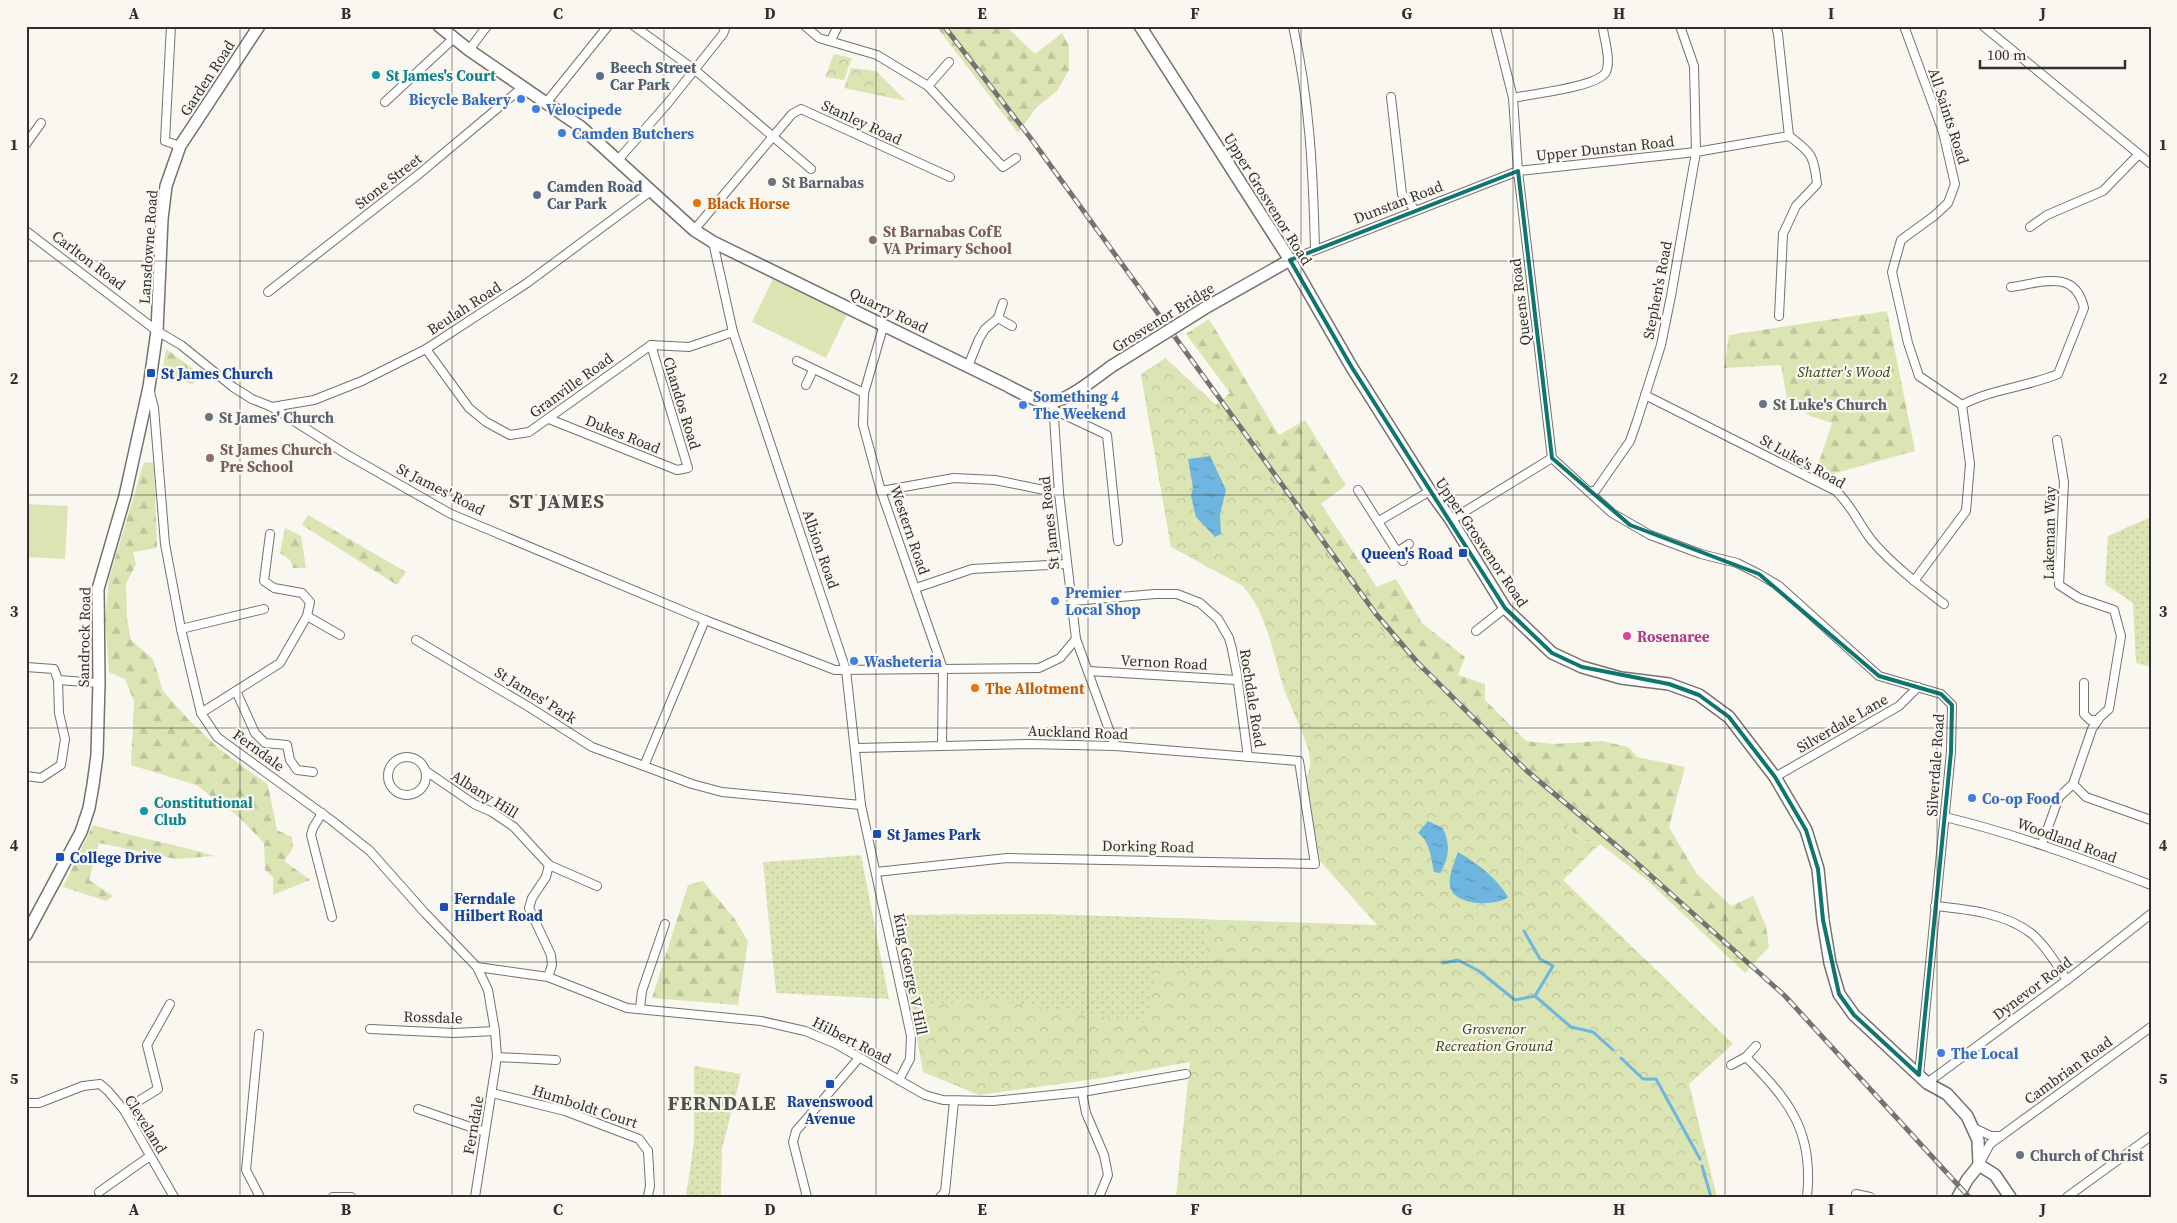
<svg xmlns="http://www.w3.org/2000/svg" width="2177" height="1223" viewBox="0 0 2177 1223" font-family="'Source Serif 4',serif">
  <defs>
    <pattern id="forest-firs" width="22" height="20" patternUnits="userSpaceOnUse" patternTransform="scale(1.25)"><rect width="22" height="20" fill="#dbe5b4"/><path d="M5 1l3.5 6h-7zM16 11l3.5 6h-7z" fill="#bcc59b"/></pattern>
    <pattern id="park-crowns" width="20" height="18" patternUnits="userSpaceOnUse" patternTransform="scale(1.25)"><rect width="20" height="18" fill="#dbe5b4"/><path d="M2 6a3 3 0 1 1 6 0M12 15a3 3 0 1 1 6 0" fill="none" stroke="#bcc59b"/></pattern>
    <pattern id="garden-dots" width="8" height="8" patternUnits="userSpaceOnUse" patternTransform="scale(1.25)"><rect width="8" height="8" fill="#dbe5b4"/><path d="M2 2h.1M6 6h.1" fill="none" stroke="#bcc59b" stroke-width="1.8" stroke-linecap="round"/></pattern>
    <pattern id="water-ripples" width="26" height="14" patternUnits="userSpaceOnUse" patternTransform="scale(1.25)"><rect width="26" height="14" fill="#6eb6df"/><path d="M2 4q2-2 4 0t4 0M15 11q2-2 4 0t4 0" fill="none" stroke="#5b94b5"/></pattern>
  </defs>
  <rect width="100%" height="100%" fill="#faf7f0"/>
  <g fill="#dbe5b4">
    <polygon points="773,279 847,314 826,358 752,322"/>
    <polygon points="26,504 68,506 65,559 26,557"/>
  </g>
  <g fill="url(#forest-firs)">
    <polygon points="936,26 1006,26 1035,54 1062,33 1069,46 1069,70 1057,91 1036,108 1018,133"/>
    <polygon points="1887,311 1915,451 1832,474 1819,462 1832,423 1810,416 1787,399 1781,365 1724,368 1729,335"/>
    <path d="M1209,319L1279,435L1305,420L1346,485L1321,504L1377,587L1396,579L1422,623L1465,657L1458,675L1485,684V700L1526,741L1554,744L1602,741L1628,747L1637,757L1685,767L1669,827L1696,873L1731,906L1753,896L1766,926L1769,947L1745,973L1647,880L1600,844L1580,840L1574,833L1498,772L1308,569L1171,547L1141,374C1151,367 1156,366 1165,358L1216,405L1230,393L1186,334Z"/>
    <polygon points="166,349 199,373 193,385 175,376 162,373"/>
    <polygon points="144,462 154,463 157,548 133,552 136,564 126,584 127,619 131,640 153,659 163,691 188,719 217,747 268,785 277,830 292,837 293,848 284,861 310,880 273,895 273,877 265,870 264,843 239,817 196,785 131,765 134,701 125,679 109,672 105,619 109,579"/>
    <polygon points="308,515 406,572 397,585 302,525"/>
    <polygon points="285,528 301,536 306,568 293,568 290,560 280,553"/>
    <path d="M93,825C133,837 175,844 215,856L176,859L99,843L89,880L113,896L106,901L63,887Z"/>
    <polygon points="703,881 734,918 748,941 738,1005 652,998 688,885"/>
  </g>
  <g fill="url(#park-crowns)">
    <polygon points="834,54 852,58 844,80 825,77"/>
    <polygon points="851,68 876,71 906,101 844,88"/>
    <path d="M1165,358L1216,406L1374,621L1477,738L1550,801L1579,840L1600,844L1563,880L1733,1044L1689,1084L1717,1197H1176L1190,1062L1102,1078L979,1095L923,1072L895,915L1037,914L1377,925L1320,861L1306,778C1311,769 1311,760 1308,749C1302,728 1291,709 1284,689C1273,655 1268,614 1243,586L1171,547L1141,374C1151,367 1156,366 1165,358Z"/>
  </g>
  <g fill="url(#garden-dots)">
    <polygon points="2151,517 2151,667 2136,663 2133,603 2105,584 2108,536"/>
    <polygon points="861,855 889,999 776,993 763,862"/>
    <polygon points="1037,914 1206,919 1207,970 1156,964 1146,1023 995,1000 912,1005 895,915"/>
    <polygon points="694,1066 741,1074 722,1149 721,1197 686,1197 694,1141"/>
  </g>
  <g fill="url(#water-ripples)">
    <polygon points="1210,456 1226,490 1220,514 1221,534 1215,537 1196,517 1191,496 1193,488 1188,459"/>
    <path d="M1428,821L1443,828C1450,844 1450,857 1440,873L1434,872C1431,858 1430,841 1418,833Z"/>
    <path d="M1458,852C1478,864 1496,877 1508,897C1496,907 1453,906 1450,886C1448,875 1455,862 1458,852Z"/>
  </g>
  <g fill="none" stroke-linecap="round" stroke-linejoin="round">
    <g stroke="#6eb6df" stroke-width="3">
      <polyline points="1443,963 1458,960 1479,971 1515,1000 1535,996 1553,966 1540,959 1524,931"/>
      <polyline points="1535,996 1571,1027 1593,1032 1613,1050"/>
      <polyline points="1621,1058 1643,1079 1656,1079 1700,1159"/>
      <polyline points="1702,1166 1711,1197"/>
    </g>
    <defs>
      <g id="street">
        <polyline points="171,26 165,141 180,146"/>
        <polyline points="634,26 695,70 811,169"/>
        <polyline points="805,26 819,38 877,55 928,86 949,62"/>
        <path d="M1293,26C1310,102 1313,172 1315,249"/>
        <polyline points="1904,26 1943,132 1955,184 1948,203 1934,216 1901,240 1892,272 1908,343 1919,376 1962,405"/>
        <polyline points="1983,26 2151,164"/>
        <polyline points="831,40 838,26"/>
        <polyline points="469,50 487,26"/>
        <polyline points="928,86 1003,167 1016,158"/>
        <polyline points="1391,97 1402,194 1415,210"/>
        <path d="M1513,98C1531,94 1598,87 1606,72C1611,61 1605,42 1603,29"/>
        <polyline points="385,102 454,38"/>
        <polyline points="546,103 608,26"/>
        <polyline points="26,144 41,123"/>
        <polyline points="618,160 668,103 723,34 726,26"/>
        <polyline points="2030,227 2047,215 2103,191 2138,155"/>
        <polyline points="694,230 792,114 801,109 950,177"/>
        <polyline points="26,231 157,331 181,345 233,387 252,399 272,407 346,454 451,514 705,620 835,670 1039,668 1060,658 1076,639 1059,493 1053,402"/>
        <polyline points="713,242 733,332 846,670 861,805 911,1036 910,1059 899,1080"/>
        <polyline points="1290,260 1518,171 1696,152 1789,136 1778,34 1776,26"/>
        <polyline points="268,292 419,174 523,87"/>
        <path d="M1779,316L1783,234L1796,206L1817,184C1814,156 1812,153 1789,136"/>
        <polyline points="998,318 1012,326"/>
        <polyline points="884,324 864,393 863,425 881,491 943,669 942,745"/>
        <polyline points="426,349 469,408 486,422 510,435 529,432 651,345 689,347 733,332"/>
        <polyline points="797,361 864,393"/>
        <polyline points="968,366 979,339 985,329 998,318 1003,303"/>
        <polyline points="806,385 813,370"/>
        <polyline points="150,392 154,408 165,544 181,629 201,713 217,737 331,820 370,851 425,913 477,967 488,990 495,1031 497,1057 475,1197"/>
        <path d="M1645,395L1836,491C1853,507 1859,525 1873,542C1893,565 1919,585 1944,604"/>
        <path d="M1962,405C1991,389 2027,387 2058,374L2084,308C2075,268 2041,283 2011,287"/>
        <polyline points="272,407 314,400 362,381 426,349 527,283 651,191"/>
        <polyline points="1054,410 1107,435 1118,541"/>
        <polyline points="549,419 677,470 688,468 651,345"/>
        <polyline points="1552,458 1589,492 1596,490 1630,441 1637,421 1661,345 1671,296 1696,152 1694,66 1680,26"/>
        <polyline points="1358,490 1403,561"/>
        <polyline points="881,491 954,478 995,480 1059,493"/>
        <polyline points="1589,492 1612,513 1650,535 1701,554 1737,563 1759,574 1779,586 1879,676 1941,694 1952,705 1951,752 1919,1075"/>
        <polyline points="1451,520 1552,458 1518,171 1513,98 1495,26"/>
        <polyline points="1379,521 1430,491"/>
        <polyline points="270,534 264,581 274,588 302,593 310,602 307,616"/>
        <polyline points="1397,552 1409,544"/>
        <polyline points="1914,581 1966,511 1970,464 1962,405"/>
        <polyline points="916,588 972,569 1067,564"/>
        <polyline points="1073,601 1155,594 1177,594 1200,603 1218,619 1229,638 1232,649 1237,675 1248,757"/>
        <polyline points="181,629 264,609"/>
        <polyline points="1476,631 1505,608"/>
        <polyline points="1076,639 1115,746"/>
        <polyline points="416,640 529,707 592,747 644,766 692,784 722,792 861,805"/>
        <polyline points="26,667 54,669 58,680 99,683"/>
        <polyline points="1089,671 1237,680"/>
        <polyline points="2084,683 2084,714 2090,720 2098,720"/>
        <polyline points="236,691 255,733 265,743 287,745 290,760 297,770 313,772"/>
        <polyline points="201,713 280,663 307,616 340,635"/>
        <polyline points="856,748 1029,744 1115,746 1299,761 1315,864 1007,858 876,872"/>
        <circle cx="407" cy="776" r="19"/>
        <polyline points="644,766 705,620"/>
        <polyline points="426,771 474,804 492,812 514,827 549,865 546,877 532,898 529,908 551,955 552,965 548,977"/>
        <polyline points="26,776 41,778 61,765 65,739 59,713 58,680"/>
        <polyline points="1775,777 1899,706 1918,687"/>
        <polyline points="2073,784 2086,797 2151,820"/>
        <polyline points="322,813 313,828 311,835 332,917"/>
        <path d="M1945,817C2016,834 2083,859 2151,885"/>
        <polyline points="2042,844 2059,797 2073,784 2092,729 2100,717 2109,709 2121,636 2114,610 2079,598 2059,585 2064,482 2057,440"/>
        <polyline points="549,865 597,886"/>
        <path d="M1935,906C1966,909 2006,913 2032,934C2046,946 2057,965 2067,980"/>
        <polyline points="477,967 548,977 627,1008 761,1021 805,1031 836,1044 925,1095 943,1100 993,1101 1082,1092 1186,1074"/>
        <polyline points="640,1008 642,991 665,924"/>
        <polyline points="370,1029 454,1033 495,1031"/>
        <polyline points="259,1034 246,1170 260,1197"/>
        <polyline points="497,1057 556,1060"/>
        <path d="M1746,1057C1789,1100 1814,1131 1807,1197"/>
        <polyline points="1731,1065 1746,1057 1756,1046"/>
        <polyline points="1927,1083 2067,980 2151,914"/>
        <polyline points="1082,1092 1086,1113 1104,1155 1108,1175 1099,1197"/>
        <polyline points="492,1093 565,1111 639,1139 648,1151 650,1186 648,1196"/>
        <polyline points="26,1103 39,1103 83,1086 100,1084 108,1091 124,1110 174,1197"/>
        <polyline points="418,1109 485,1132"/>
        <polyline points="124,1110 158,1089 147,1045 170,1004"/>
        <polyline points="1974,1128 1991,1136 2001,1136"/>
        <polyline points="1980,1163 1990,1144 2151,1027"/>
        <polyline points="99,1192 150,1156"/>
        <polyline points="1856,1194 1870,1197"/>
        <polyline points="333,1197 351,1197"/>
        <polyline points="807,1197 793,1142 796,1131 859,1058"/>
        <polyline points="940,1197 945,1192 954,1101"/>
        <polyline points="2067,1197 2151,1136"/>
      </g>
      <g id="secondary">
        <path d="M439,26L469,50L581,127L694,230L713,242L1004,384C1016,390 1030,399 1044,402C1063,406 1096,377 1112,366"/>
        <polyline points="1140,26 1290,260 1351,366 1430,491 1451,520 1505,608 1552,653 1582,667 1621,678 1669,684 1699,695 1729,717 1775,777 1806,830 1818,869 1823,920 1830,963 1839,994 1854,1015 1927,1083 1947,1094 1967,1116 1978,1140 1979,1165"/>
        <polyline points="1205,308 1290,260"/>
        <polyline points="26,935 81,832 89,808 93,785 97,755 99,683 98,589 125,496 149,387 157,331 162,219 166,186 180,146 259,26"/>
        <polyline points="1979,1165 1995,1175 2010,1197"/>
        <polyline points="1958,1197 1967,1180 1979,1165"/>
      </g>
    </defs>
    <use href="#street" stroke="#75726c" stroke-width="10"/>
    <use href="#secondary" stroke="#75726c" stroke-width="14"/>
    <use href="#street" stroke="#fff" stroke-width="8"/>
    <use href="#secondary" stroke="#fff" stroke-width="11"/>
    <defs>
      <polyline id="rail" points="944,26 1032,140 1376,614 1418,663 1527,771 1630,857 1785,996 1969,1197"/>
    </defs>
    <use href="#rail" stroke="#75736f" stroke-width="5"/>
    <use href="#rail" stroke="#faf7f0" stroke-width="3" stroke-dasharray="9" stroke-linecap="butt"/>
    <defs>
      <polyline id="secondary-bridge" points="1112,366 1205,308"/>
    </defs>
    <use href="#secondary-bridge" stroke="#75726c" stroke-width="14" stroke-linecap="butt"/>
    <use href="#secondary-bridge" stroke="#fff" stroke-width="11"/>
  </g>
  <path fill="none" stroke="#0f766e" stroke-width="4" stroke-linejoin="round" d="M1518,171L1552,458L1630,525L1759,574L1879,676L1941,694L1952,705L1951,752L1919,1075L1854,1015L1839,994L1823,920L1818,869L1806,830L1775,777L1729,717L1699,695L1669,684L1582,667L1552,653L1505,608L1351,366L1290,260Z"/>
  <path fill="none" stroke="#32302e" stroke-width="1" stroke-opacity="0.55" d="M240,26V1197M452,26V1197M664,26V1197M876,26V1197M1088,26V1197M1301,26V1197M1513,26V1197M1725,26V1197M1937,26V1197M26,261H2151M26,495H2151M26,728H2151M26,962H2151"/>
  <g fill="#0f9aa8" stroke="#faf7f0" stroke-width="2">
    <circle cx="376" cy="75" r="5"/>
    <circle cx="144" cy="811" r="5"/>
  </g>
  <g fill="#5c6f8a" stroke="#faf7f0" stroke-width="2">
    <circle cx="600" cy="76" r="5"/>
    <circle cx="537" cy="195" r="5"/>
  </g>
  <g fill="#3f7fe0" stroke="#faf7f0" stroke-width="2">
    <circle cx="521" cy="99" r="5"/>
    <circle cx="536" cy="109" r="5"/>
    <circle cx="562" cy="133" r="5"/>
    <circle cx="1023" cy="405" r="5"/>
    <circle cx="1055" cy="601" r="5"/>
    <circle cx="854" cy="661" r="5"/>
    <circle cx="1972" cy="798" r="5"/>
    <circle cx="1941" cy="1053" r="5"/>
  </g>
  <g fill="#6b7280" stroke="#faf7f0" stroke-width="2">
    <circle cx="772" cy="182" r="5"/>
    <circle cx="1763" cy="404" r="5"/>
    <circle cx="209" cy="417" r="5"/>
    <circle cx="2020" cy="1155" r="5"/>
  </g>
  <g fill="#e8710a" stroke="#faf7f0" stroke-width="2">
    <circle cx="697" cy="203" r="5"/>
    <circle cx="975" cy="688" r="5"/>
  </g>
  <g fill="#8d6e63" stroke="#faf7f0" stroke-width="2">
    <circle cx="873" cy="240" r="5"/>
    <circle cx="210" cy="458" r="5"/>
  </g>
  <g fill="#1a4fb4" stroke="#faf7f0" stroke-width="2">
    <rect x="146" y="368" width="10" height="10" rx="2.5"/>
    <rect x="1458" y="548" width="10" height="10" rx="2.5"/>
    <rect x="872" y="829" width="10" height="10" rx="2.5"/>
    <rect x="55" y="852" width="10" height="10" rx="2.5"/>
    <rect x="439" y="902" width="10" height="10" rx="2.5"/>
    <rect x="825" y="1079" width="10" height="10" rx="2.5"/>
  </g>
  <circle fill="#d1479c" stroke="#faf7f0" stroke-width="2" cx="1627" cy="636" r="5"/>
  <g text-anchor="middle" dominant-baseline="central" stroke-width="4.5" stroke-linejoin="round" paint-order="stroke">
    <g font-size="15" font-weight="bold" fill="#4e5e75" stroke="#faf7f0" text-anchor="start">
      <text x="610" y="67">Beech Street<tspan x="610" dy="17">Car Park</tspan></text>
      <text x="547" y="186">Camden Road<tspan x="547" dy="17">Car Park</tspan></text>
    </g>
    <g font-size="15" font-weight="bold" fill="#0d838f" stroke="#faf7f0" text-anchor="start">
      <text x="386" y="75">St James's Court</text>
      <text x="154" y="802">Constitutional<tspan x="154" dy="17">Club</tspan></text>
    </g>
    <g font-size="15" fill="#32302e" stroke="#faf7f0">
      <text transform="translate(207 78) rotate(-57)">Garden Road</text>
      <text transform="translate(1949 116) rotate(72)">All Saints Road</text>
      <text transform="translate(862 122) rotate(25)">Stanley Road</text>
      <text transform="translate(1605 148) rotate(-6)">Upper Dunstan Road</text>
      <text transform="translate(388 181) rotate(-38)">Stone Street</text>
      <text transform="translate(1268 199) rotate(58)">Upper Grosvenor Road</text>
      <text transform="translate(1398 202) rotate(-21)">Dunstan Road</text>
      <text transform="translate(148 247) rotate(-86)">Lansdowne Road</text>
      <text transform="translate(89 260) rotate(37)">Carlton Road</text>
      <text transform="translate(1657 290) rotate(-79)">Stephen's Road</text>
      <text transform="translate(1520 302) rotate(-97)">Queens Road</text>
      <text transform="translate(464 308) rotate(-33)">Beulah Road</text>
      <text transform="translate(889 310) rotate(26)">Quarry Road</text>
      <text transform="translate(1163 317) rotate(-32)">Grosvenor Bridge</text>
      <text transform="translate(571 385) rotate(-36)">Granville Road</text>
      <text transform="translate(682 403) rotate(73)">Chandos Road</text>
      <text transform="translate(623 434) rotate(22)">Dukes Road</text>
      <text transform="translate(1803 461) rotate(29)">St Luke's Road</text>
      <text transform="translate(441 489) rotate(27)">St James' Road</text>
      <text transform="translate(1049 523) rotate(-96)">St James Road</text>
      <text transform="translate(910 530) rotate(71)">Western Road</text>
      <text transform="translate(2049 533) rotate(-89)">Lakeman Way</text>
      <text transform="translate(1482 542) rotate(56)">Upper Grosvenor Road</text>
      <text transform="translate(821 549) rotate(71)">Albion Road</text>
      <text transform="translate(84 637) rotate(-89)">Sandrock Road</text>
      <text transform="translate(1164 662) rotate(3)">Vernon Road</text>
      <text transform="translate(536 695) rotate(32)">St James' Park</text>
      <text transform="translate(1253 698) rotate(81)">Rochdale Road</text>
      <text transform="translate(1842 723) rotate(-30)">Silverdale Lane</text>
      <text transform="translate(1078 732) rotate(2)">Auckland Road</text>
      <text transform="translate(259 750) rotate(36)">Ferndale</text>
      <text transform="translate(1935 765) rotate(-86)">Silverdale Road</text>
      <text transform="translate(485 794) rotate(32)">Albany Hill</text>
      <text transform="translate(2067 840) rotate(20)">Woodland Road</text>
      <text transform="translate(1148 846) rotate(1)">Dorking Road</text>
      <text transform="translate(911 974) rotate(79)">King George V Hill</text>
      <text transform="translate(2032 988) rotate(-37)">Dynevor Road</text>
      <text transform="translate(433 1017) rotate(2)">Rossdale</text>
      <text transform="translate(852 1040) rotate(27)">Hilbert Road</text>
      <text transform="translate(2068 1070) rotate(-36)">Cambrian Road</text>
      <text transform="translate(585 1106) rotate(18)">Humboldt Court</text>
      <text transform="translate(146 1124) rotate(58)">Cleveland</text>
      <text transform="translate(473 1125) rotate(-80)">Ferndale</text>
    </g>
    <g font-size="15" font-weight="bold" fill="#366cbe" stroke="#faf7f0" text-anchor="start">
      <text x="511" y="99" text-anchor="end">Bicycle Bakery</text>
      <text x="546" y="109">Velocipede</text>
      <text x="572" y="133">Camden Butchers</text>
      <text x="1033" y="396">Something 4<tspan x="1033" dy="17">The Weekend</tspan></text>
      <text x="1065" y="592">Premier<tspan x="1065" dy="17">Local Shop</tspan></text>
      <text x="864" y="661">Washeteria</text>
      <text x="1982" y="798">Co-op Food</text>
      <text x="1951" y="1053">The Local</text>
    </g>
    <g font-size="15" font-weight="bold" fill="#5b616d" stroke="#faf7f0" text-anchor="start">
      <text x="782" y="182">St Barnabas</text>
      <text x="1773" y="404">St Luke's Church</text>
      <text x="219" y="417">St James' Church</text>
      <text x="2030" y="1155">Church of Christ</text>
    </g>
    <g font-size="15" font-weight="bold" fill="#c56008" stroke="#faf7f0" text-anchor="start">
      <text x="707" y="203">Black Horse</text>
      <text x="985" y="688">The Allotment</text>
    </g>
    <g font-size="15" font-weight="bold" fill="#785e54" stroke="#faf7f0" text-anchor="start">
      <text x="883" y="231">St Barnabas CofE<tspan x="883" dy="17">VA Primary School</tspan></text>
      <text x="220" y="449">St James Church<tspan x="220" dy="17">Pre School</tspan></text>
    </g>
    <g font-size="15" font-style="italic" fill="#3b420d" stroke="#faf7f0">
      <text x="1844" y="371">Shatter's Wood</text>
      <text x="1494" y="1028">Grosvenor<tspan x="1494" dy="17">Recreation Ground</tspan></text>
    </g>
    <g font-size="15" font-weight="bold" fill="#164399" stroke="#faf7f0" text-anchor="start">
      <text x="161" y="373">St James Church</text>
      <text x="1453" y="553" text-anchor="end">Queen's Road</text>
      <text x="887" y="834">St James Park</text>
      <text x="70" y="857">College Drive</text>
      <text x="454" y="898">Ferndale<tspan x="454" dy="17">Hilbert Road</tspan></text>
      <text x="830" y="1101" text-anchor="middle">Ravenswood<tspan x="830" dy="17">Avenue</tspan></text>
    </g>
    <g font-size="15" font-weight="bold" fill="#b23c85" stroke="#faf7f0" text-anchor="start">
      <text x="1637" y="636">Rosenaree</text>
    </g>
    <g font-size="20" font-weight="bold" letter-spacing="1" fill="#524f4a" stroke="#faf7f0">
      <text x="557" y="501">ST JAMES</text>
      <text x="722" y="1103">FERNDALE</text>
    </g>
  </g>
  <rect width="2177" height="1223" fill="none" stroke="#faf7f0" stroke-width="55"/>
  <path d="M1980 60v8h145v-8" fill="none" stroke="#32302e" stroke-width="2.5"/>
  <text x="1987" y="60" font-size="15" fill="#32302e" stroke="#faf7f0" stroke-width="4" paint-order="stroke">100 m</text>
  <rect x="28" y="28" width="2122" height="1168" fill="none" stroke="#32302e" stroke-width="2"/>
  <g font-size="16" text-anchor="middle" font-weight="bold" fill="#32302e">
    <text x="134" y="19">A</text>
    <text x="346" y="19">B</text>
    <text x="558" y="19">C</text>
    <text x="770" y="19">D</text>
    <text x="982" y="19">E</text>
    <text x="1195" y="19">F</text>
    <text x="1407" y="19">G</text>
    <text x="1619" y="19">H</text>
    <text x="1831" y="19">I</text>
    <text x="2043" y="19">J</text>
    <text x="14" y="150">1</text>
    <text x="2163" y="150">1</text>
    <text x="14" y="384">2</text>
    <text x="2163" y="384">2</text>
    <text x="14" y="617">3</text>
    <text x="2163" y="617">3</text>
    <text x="14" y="851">4</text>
    <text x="2163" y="851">4</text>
    <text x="14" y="1084">5</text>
    <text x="2163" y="1084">5</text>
    <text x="134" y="1215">A</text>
    <text x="346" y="1215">B</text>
    <text x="558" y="1215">C</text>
    <text x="770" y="1215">D</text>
    <text x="982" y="1215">E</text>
    <text x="1195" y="1215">F</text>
    <text x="1407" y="1215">G</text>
    <text x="1619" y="1215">H</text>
    <text x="1831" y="1215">I</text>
    <text x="2043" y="1215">J</text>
  </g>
</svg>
